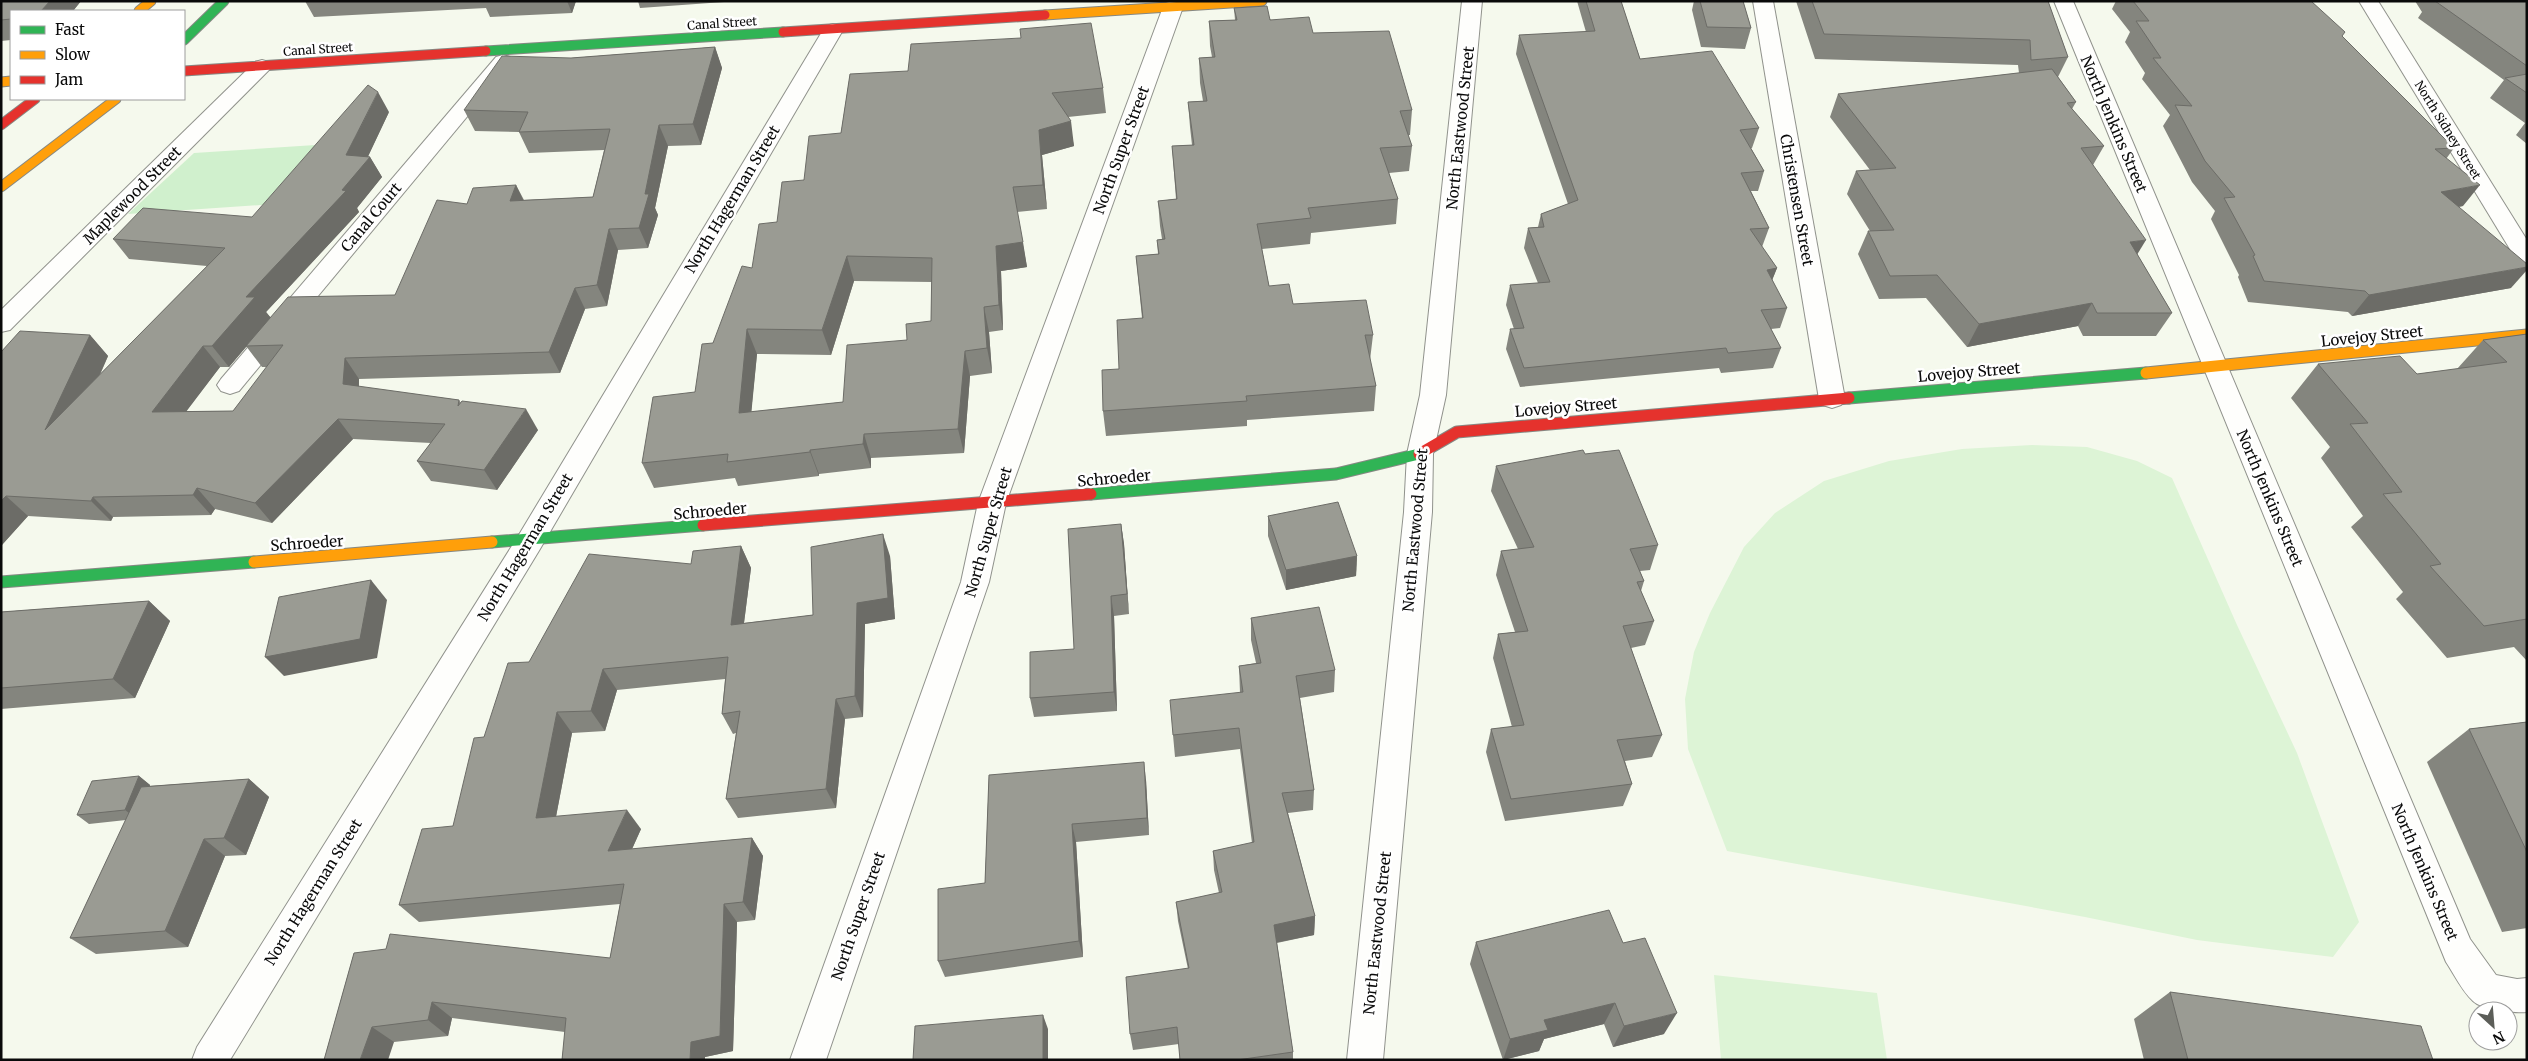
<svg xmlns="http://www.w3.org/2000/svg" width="2528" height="1061" viewBox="0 0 2528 1061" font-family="Merriweather,serif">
  <rect width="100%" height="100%" fill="#f5f9ed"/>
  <polygon fill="#d0f0cd" points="346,143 290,203 128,214 194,153"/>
  <g fill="#ddf4d6">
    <polygon points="2032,445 2087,447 2137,461 2172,478 2237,625 2297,753 2359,922 2333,957 2197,940 2085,917 1727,851 1688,749 1685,699 1694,652 1710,613 1744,547 1775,513 1824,481 1889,461 1962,449"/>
    <polygon points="1714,975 1877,993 1887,1060 1721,1060"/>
  </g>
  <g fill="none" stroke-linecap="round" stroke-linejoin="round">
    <defs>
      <g id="street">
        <polygon points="1173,1 1180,3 1183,7 1006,503 989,582 826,1060 790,1060 961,582 978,503 1163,7 1166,3"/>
        <polygon points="1462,1 1482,1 1446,395 1433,454 1432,512 1383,1060 1347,1060 1404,512 1407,454 1420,395"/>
        <polygon points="1753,1 1773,1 1845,399 1841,405 1832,408 1823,405 1819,399"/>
        <path d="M2054,1H2073L2470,939L2496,975L2517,979L2527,978V1012C2515,1013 2482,1010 2473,1001C2462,991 2454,974 2446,962Z"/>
        <polygon points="2359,1 2378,1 2527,240 2527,267 2519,264"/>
        <polygon points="833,24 840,26 843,30 540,549 230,1060 192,1060 197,1047 520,533 823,30 826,26"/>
        <polygon points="503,55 510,57 513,61 510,65 239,391 230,394 221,391 217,385 221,379 496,57"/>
        <polygon points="262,60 269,62 272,66 269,70 10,330 1,332 1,310 255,62"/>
      </g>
      <g id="fast-far1">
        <polyline points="184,40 224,1"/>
        <polyline points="486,51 783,32"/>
      </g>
      <g id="fast">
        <polyline points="1849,398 2146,373"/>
        <polyline points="1091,494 1336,474 1419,454"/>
        <polyline points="492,542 703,525"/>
        <polyline points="1,582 254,562"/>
      </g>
      <g id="slow-far1">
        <polyline points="139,11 151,1"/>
        <polyline points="1045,15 1262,1"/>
        <polyline points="1,82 11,81"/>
        <polyline points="1,187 116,99"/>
      </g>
      <g id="slow">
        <polyline points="2146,373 2527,335"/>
        <polyline points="254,562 492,542"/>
      </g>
      <g id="jam-far1">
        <polyline points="783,32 1045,15"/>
        <polyline points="184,71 486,51"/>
        <polyline points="1,125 35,99"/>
      </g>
      <g id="jam">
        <polyline points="1419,454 1457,432 1849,398"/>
        <polyline points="703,525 1091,494"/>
      </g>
    </defs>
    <use href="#street" stroke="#90928c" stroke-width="2"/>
    <use href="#fast-far1" stroke="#868883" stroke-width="11"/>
    <use href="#fast" stroke="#868883" stroke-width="13"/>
    <use href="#slow-far1" stroke="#868883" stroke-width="11"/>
    <use href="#slow" stroke="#868883" stroke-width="13"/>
    <use href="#jam-far1" stroke="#868883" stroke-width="11"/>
    <use href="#jam" stroke="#868883" stroke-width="13"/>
    <use href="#street" fill="#fefefc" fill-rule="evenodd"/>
    <use href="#fast-far1" stroke="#30b455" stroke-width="9"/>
    <use href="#fast" stroke="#30b455" stroke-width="11"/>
    <use href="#slow-far1" stroke="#ff9f0a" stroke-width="9"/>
    <use href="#slow" stroke="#ff9f0a" stroke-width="11"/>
    <use href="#jam-far1" stroke="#e5322d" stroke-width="9"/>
    <use href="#jam" stroke="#e5322d" stroke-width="11"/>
  </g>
  <g fill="#84857e" fill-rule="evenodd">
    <polygon points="1,1 81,1 73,11 11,11 11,40 1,41"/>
    <polygon points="305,1 576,1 572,13 490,17 486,8 314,17"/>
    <polygon points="638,1 738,1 640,8"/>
    <polygon points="1577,1 1621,1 1640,59 1759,128 1752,148 1751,148 1764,171 1758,191 1751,191 1769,228 1762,247 1777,268 1772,280 1787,308 1780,328 1771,329 1781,348 1773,368 1721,373 1719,368 1520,387 1506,349 1510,329 1514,329 1506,305 1510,285 1538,283 1524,248 1528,228 1538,227 1541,214 1568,204 1516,54 1519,35 1586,32"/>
    <polygon points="1694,1 1743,1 1751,28 1745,49 1701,47 1692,10"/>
    <polygon points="1796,1 2048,1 2068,57 2058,77 2076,102 2072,109 2104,146 2093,165 2137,254 2172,313 2156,336 2083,336 2078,326 1967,347 1926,298 1879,299 1858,254 1868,231 1870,231 1847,194 1856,171 1870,170 1830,117 1838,94 2019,73 2018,65 1815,59"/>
    <polygon points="2116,1 2311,1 2343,37 2454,148 2446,159 2463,206 2458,207 2511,288 2352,316 2348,312 2248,302 2238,277 2239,275 2211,219 2215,211 2192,182 2163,126 2170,115 2142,79 2145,73 2125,42 2130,32 2112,9"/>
    <polygon points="2415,1 2527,1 2527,144 2516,135 2525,123 2490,98 2504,80 2418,18 2422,12"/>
    <polygon points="1234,8 1313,33 1412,110 1410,135 1408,135 1412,146 1409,171 1389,173 1398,199 1396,224 1311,233 1310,244 1262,249 1269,286 1293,304 1373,335 1370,360 1376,386 1374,411 1247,420 1247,426 1106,436 1103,411 1119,369 1142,318 1136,256 1158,254 1157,240 1162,239 1160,226 1158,201 1176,199 1172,146 1192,145 1190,127 1188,102 1203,101 1200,83 1199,58 1212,57 1210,46 1209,21 1235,20"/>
    <path d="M715,47L722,68L701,145L668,146L655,208L658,215L648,248L618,250L607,306L585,309L560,373L359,379V387L459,400L461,403L538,430L497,490L431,481L417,461L431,443L353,439L272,523L215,509L211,515L113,517L111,521L28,516L1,546V352L90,335L108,356L100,375L207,266L129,259L113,239L252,217L389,112L368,156L370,157L382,177L357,208L359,212L266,312L270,317L395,295L467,204L516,185L524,200L593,197L604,150L529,153L519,132L475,131L464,110L571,58ZM246,346L262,367H267L233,411H186L220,367H229Z"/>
    <path d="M850,74L1103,88L1106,113L1068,117L1074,146L1042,155L1047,209L1017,212L1027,267L1001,271L1003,330L989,332L992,373L970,376L964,453L871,458V468L819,474V476L738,486L735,478L654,488L642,463L695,392L713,343L752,268L777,222L804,180L841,133ZM854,281L932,282L931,321L907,340L843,402L751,412L757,354L831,355Z"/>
    <polygon points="2527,334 2527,661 2514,647 2447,658 2396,599 2403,592 2351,527 2363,516 2321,458 2330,447 2291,398 2318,364 2417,374 2457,369 2483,340"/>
    <polygon points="1585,454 1658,545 1650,570 1640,571 1644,581 1641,591 1654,621 1645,645 1631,648 1662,735 1652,757 1625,761 1632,784 1623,806 1505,821 1486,752 1491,729 1512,727 1493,658 1498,634 1515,632 1496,575 1501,551 1518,549 1491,491 1496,466"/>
    <polygon points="1268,516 1357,556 1356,576 1286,590 1268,536"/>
    <polygon points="1121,524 1124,544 1129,614 1114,616 1117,711 1034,717 1030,698 1074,649"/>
    <polygon points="741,546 751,568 744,623 813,615 890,556 895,619 865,624 863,717 845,719 836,808 738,818 726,799 736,733 733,734 722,714 725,679 617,690 605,731 572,733 556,817 641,829 632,849 752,838 763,856 755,920 737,922 733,1051 705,1057 705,1060 562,1060 565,1032 452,1018 448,1036 394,1042 324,1060 354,953 610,958 620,904 419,922 399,905 453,826 484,737 529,662 691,564"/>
    <polygon points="149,601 170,621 135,698 1,709 1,612"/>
    <polygon points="1251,618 1335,670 1334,692 1300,698 1314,790 1313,810 1288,813 1315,916 1314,935 1277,943 1293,1052 1293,1060 1180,1060 1179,1044 1133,1050 1130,1034 1188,969 1178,921 1176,902 1219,893 1214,870 1213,851 1252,843 1240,749 1175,757 1173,735 1240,693 1239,666 1256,663 1251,640"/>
    <polygon points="2527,722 2527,928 2502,932 2427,762 2469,729"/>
    <polygon points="989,775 1146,780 1149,835 1076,842 1083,957 945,977 938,961 985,883"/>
    <polygon points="139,776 150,785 150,786 249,779 269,797 246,855 225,856 188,947 96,954 70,938 126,820 89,824 77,815"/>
    <polygon points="1476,942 1623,943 1664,1034 1613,1047 1604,1024 1544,1039 1539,1051 1503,1060 1470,964"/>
    <polygon points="2170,992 2433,1060 2144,1060 2134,1019"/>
  </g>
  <g fill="#6c6c67">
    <polygon points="50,1 81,1 73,11 41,11"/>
    <polygon points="567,1 576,1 572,13"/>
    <polygon points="715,47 722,68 701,145 693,124"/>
    <polygon points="378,92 389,112 365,163 370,157 382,177 357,208 359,212 266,312 271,318 229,367 212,346 246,297 342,190 346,155"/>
    <polygon points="1071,121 1074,146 1042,155 1047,209 1043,185 1039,130"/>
    <polygon points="659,125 668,146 655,208 658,215 648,248 639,228 645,194"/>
    <polygon points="516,185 526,206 510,201"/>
    <polygon points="2480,185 2463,206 2424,213 2441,192"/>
    <polygon points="609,229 618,250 607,306 597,285"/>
    <polygon points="2146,240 2132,263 2130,242"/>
    <polygon points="1023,242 1027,267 1001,271 1003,330 999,305 996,246"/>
    <polygon points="847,256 854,281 831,355 822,330"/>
    <polygon points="2527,267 2527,270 2511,288 2352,316 2369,295"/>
    <polygon points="1777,268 1769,288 1767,270"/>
    <polygon points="575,288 585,309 560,373 549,352"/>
    <polygon points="2092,303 2078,326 1967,347 1979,324"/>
    <polygon points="984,307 989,332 992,373 987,348"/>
    <polygon points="747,329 757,354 749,437 739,413"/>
    <polygon points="90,335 108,356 65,451 45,430"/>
    <polygon points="203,346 220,367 170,433 152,412"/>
    <polygon points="965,351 970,376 964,453 958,429"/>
    <polygon points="345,358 359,379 358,405 343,384"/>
    <polygon points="526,409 538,430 497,490 484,470"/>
    <polygon points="338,419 353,439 272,523 255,503"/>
    <polygon points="864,434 871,458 871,468 863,444"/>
    <polygon points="810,450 819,474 819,476 810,452"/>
    <polygon points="197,488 215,509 211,515 193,495"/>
    <polygon points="6,496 28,516 1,546 1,501"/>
    <polygon points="93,497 113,517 111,521 91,501"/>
    <polygon points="1121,524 1124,544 1129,614 1127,594"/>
    <polygon points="883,534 890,556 895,619 865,624 863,717 855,696 857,603"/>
    <polygon points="741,546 751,568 741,646 731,625"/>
    <polygon points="1357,556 1356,576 1286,590 1286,570"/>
    <polygon points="371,580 387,600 377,658 284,676 265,657"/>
    <polygon points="1111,596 1114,616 1117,711 1114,692"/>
    <polygon points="149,601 170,621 135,698 113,679"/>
    <polygon points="603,669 617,690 605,731 591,711"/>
    <polygon points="836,699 845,719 836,808 826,789"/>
    <polygon points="557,712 572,733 552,837 536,818"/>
    <polygon points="1144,762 1146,780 1149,835 1147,818"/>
    <polygon points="139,776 150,785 137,819 125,810"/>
    <polygon points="249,779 269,797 246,855 224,838"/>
    <polygon points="627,810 641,829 623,869 608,851"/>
    <polygon points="1072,824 1076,842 1083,957 1079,941"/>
    <polygon points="752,838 763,856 755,920 743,902"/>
    <polygon points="204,839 225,856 188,947 165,931"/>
    <polygon points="724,904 737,922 733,1051 705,1057 705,1060 690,1060 691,1042"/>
    <polygon points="1315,916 1314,935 1274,943 1274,925"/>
    <polygon points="432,1002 452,1018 448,1036 428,1020"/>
    <polygon points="1615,1003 1604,1024 1544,1039 1539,1051 1503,1060 1510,1039 1544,1020"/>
    <polygon points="1677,1013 1664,1034 1613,1047 1624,1026"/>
    <polygon points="1043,1015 1048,1029 1048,1060 1043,1060"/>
    <polygon points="372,1027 394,1042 388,1060 360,1060"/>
  </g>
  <g fill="#9a9b93" stroke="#6c6c67" fill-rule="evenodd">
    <polygon points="1,1 50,1 41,11 11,11 11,19 1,20"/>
    <polygon points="1586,1 1621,1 1640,59 1712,51 1759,128 1740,130 1764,171 1741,173 1769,228 1750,229 1777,268 1767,270 1787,308 1761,310 1781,348 1728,353 1726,348 1524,368 1510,329 1524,328 1510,285 1550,282 1528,228 1544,227 1541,214 1578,200 1519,35 1595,31"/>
    <polygon points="1700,1 1743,1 1751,28 1707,27"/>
    <polygon points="1812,1 2048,1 2068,57 2031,60 2030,40 1824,34"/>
    <polygon points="2133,1 2311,1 2345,32 2342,36 2454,148 2435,149 2480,185 2441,192 2527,264 2527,267 2369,295 2365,291 2264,281 2253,256 2255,255 2224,198 2235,197 2205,161 2175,105 2192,106 2153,58 2161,58 2136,21 2149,21"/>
    <polygon points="2435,1 2527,1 2527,66"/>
    <polygon points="1267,6 1270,20 1309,17 1313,33 1389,31 1412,110 1400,111 1412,146 1380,148 1398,199 1308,208 1311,218 1257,224 1269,286 1289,284 1293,304 1366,300 1373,335 1365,335 1376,386 1246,396 1247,401 1103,411 1102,370 1119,369 1117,320 1143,318 1136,256 1159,254 1157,240 1165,239 1158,201 1177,199 1172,146 1194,145 1188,102 1207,101 1199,58 1215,57 1209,21 1237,20 1234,8"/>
    <path d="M1091,23L1103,88L1052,93L1071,121L1039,130L1043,185L1013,187L1023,242L996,246L999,305L984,307L987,348L965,351L958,429L864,434L863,444L810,450V452L727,462L728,454L642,463L653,397L695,392L702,344L713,343L742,266L752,268L759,224L777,222L782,182L804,180L809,136L841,133L850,74L908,71L911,44L1021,38L1020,29ZM847,256L932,258L931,321L906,324L907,340L847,345L843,402L739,413L747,329L822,330Z"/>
    <polygon points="715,47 693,124 659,125 645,194 649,194 639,228 609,229 597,285 575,288 549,352 345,358 343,384 459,400 458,406 462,401 526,409 484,470 417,461 445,424 338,419 255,503 197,488 193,495 93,497 91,501 6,496 1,501 1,352 20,331 90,335 45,430 225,248 113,239 143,208 252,217 368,85 378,92 346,155 370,157 342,190 346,191 246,297 255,297 212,346 203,346 152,412 233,411 283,345 246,346 288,297 395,295 437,200 467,204 473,188 516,185 510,201 593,197 610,129 519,132 528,112 464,110 502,56 571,58"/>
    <polygon points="2052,69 2076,102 2067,103 2104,146 2081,148 2146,240 2130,242 2172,313 2097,313 2092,303 1979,324 1937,275 1890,276 1868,231 1894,230 1856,171 1896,168 1838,94"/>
    <polygon points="2527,74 2527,93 2505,78"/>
    <polygon points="2527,334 2527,619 2484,626 2430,566 2441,564 2383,494 2402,492 2350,424 2368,423 2318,364 2400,356 2417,374 2507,362 2483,340"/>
    <polygon points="1583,450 1585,454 1619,450 1658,545 1630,549 1644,581 1637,582 1654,621 1623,626 1662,735 1617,740 1632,784 1511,799 1491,729 1524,725 1498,634 1528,631 1501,551 1534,547 1496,466"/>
    <polygon points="1338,502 1357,556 1286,570 1268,516"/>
    <polygon points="1121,524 1127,594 1111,596 1114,692 1030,698 1030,652 1074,649 1068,529"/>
    <polygon points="883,534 888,598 857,603 855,696 836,699 826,789 726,799 740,711 722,714 728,657 603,669 591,711 557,712 536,818 627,810 608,851 752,838 743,902 724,904 720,1036 691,1042 690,1060 562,1060 566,1018 432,1002 428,1020 372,1027 360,1060 324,1060 354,953 386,949 390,934 610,958 624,884 399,905 422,829 453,826 474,738 484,737 508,663 529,662 589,554 691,564 693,551 741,546 731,625 813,615 811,547"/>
    <polygon points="371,580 360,639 265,657 279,597"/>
    <polygon points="149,601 113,679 1,688 1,612"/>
    <polygon points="1319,607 1335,670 1296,676 1314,790 1282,793 1315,916 1274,925 1293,1052 1237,1060 1180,1060 1177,1027 1130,1034 1126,977 1189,968 1176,902 1222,892 1213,851 1254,842 1239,728 1173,735 1170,700 1243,692 1239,666 1261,663 1251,618"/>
    <polygon points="2527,722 2527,852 2469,729"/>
    <polygon points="1144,762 1147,818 1072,824 1079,941 938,961 938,889 985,883 989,775"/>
    <polygon points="139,776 125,810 77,815 92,781"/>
    <polygon points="249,779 224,838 204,839 165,931 70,938 141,787"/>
    <polygon points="1609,910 1623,943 1645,938 1677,1013 1624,1026 1615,1003 1544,1020 1548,1030 1510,1039 1476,942"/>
    <polygon points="2170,992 2421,1026 2433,1060 2188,1060"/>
    <polygon points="1043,1015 1043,1060 913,1060 915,1026"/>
  </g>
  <g text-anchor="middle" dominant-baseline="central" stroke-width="5" stroke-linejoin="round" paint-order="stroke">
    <g font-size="12" fill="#0a0a0a" stroke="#fff">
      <text transform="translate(722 23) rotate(-4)">Canal Street</text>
      <text transform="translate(318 49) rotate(-4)">Canal Street</text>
      <text transform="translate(2448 130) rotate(58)">North Sidney Street</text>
    </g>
    <g font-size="15" fill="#0a0a0a" stroke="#fff">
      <text transform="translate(2114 124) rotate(67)">North Jenkins Street</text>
      <text transform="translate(1460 128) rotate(-84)">North Eastwood Street</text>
      <text transform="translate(1121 150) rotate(-70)">North Super Street</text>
      <text transform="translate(132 195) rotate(-45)">Maplewood Street</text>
      <text transform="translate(732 199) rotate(-59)">North Hagerman Street</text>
      <text transform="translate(1797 200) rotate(80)">Christensen Street</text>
      <text transform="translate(371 217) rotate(-50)">Canal Court</text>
      <text transform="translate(2372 336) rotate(-6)">Lovejoy Street</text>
      <text transform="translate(1969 372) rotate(-5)">Lovejoy Street</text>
      <text transform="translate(1566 407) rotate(-5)">Lovejoy Street</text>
      <text transform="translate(1114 478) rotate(-5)">Schroeder</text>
      <text transform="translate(2270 498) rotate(67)">North Jenkins Street</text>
      <text transform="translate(710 511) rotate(-5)">Schroeder</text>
      <text transform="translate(1415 530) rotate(-85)">North Eastwood Street</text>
      <text transform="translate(988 532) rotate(-74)">North Super Street</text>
      <text transform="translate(307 543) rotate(-4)">Schroeder</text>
      <text transform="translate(525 547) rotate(-59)">North Hagerman Street</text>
      <text transform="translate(2425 872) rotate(67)">North Jenkins Street</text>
      <text transform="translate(313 892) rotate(-58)">North Hagerman Street</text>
      <text transform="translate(858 916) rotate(-71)">North Super Street</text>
      <text transform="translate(1377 933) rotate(-84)">North Eastwood Street</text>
    </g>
  </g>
  <rect width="2528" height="1061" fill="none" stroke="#0a0a0a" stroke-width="5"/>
  <rect x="10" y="10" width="175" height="90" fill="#ffffff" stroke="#9d9d9d"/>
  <rect x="20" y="26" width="25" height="8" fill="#30b455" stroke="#9d9d9d"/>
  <text x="55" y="35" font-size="15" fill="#0a0a0a">Fast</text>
  <rect x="20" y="51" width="25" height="8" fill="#ff9f0a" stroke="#9d9d9d"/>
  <text x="55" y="60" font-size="15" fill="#0a0a0a">Slow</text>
  <rect x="20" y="76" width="25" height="8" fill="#e5322d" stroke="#9d9d9d"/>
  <text x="55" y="85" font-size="15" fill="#0a0a0a">Jam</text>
  <g transform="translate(2493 1026) rotate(154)"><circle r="24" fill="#ffffff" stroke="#9d9d9d"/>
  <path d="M0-4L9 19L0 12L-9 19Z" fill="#5c5e59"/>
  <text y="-8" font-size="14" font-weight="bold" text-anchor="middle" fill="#0a0a0a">N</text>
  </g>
</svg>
